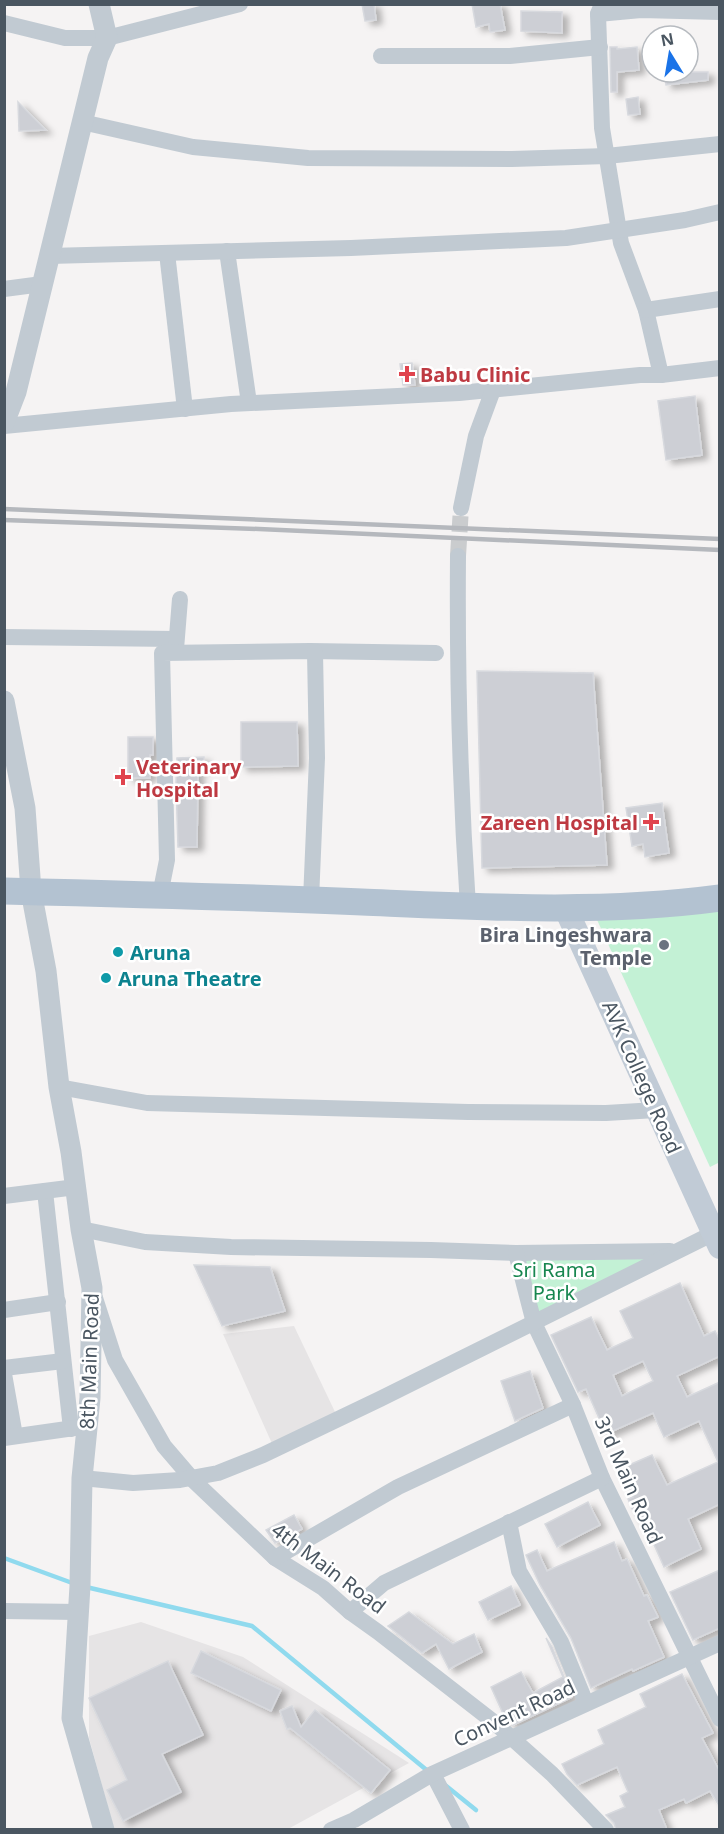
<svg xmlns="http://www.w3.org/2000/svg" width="724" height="1834" viewBox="0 0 724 1834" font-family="'Noto Sans',sans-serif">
  <defs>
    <filter id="shadow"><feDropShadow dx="6" dy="4" stdDeviation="3" flood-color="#0004"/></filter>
  </defs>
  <rect width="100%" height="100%" fill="#f5f3f3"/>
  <g fill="#e6e4e5">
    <polygon points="294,1326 336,1414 274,1448 223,1334"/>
    <polygon points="141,1622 243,1657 409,1763 288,1829 114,1829 89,1738 89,1636"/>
  </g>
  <g fill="#c3f1d5">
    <polygon points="719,895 720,1162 710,1167 593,911"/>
    <polygon points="660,1254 539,1315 520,1256"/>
  </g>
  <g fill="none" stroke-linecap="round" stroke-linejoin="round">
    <g stroke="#90daee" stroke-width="4.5">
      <polyline points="4,1558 75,1584"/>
      <polyline points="86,1587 252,1626 429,1772"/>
      <polyline points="445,1785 476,1810"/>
    </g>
  </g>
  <g fill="#cdcfd5" stroke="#d7d9de" stroke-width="1.5" fill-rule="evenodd" filter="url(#shadow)">
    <polygon points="362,4 374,4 376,20 365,21"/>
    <polygon points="472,4 500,4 505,30 490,32 489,24 476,27"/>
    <polygon points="521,11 562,12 562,33 521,31"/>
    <polygon points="610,47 617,47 617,49 637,47 639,70 617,72 617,92 611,92"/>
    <polygon points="665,72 708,72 708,80 666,85"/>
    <polygon points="638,97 640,114 628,115 626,99"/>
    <polygon points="18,102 46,130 19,131"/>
    <polygon points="412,363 415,385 403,385 400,364"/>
    <polygon points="695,396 702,455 666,460 658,401"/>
    <polygon points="477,671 593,673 607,865 482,868"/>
    <polygon points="241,722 297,722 298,766 241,767"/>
    <polygon points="128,737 153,737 153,755 150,755 150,778 128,778"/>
    <polygon points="204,757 204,768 198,768 197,847 178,847 176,783 177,758"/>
    <polygon points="662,803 669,853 645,857 643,844 632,846 626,808"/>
    <polygon points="194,1265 270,1267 285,1311 222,1326"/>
    <path d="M680,1283L704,1336L715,1331L720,1341V1356L677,1376L687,1397L720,1382V1504L688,1519L701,1549L664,1567L642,1518L637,1520L628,1499L633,1497L620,1469L652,1455L667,1485L718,1462L699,1421L664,1437L653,1413L606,1434L586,1389L578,1392L551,1335L591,1317L607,1350L633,1338L620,1311ZM643,1361L653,1381L622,1396L613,1375Z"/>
    <polygon points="530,1371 543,1408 515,1421 501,1381"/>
    <polygon points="588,1502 600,1525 557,1547 545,1524"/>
    <polygon points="294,1515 302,1529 275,1543 266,1530"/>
    <polygon points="614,1542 622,1561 627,1559 644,1596 647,1595 658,1617 648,1621 664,1657 633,1671 632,1669 591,1688 571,1638 540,1585 526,1555 537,1550 547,1571"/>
    <polygon points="720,1570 720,1628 693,1640 670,1592"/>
    <polygon points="511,1586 520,1605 488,1620 479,1602"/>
    <polygon points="409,1612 453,1644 474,1634 482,1652 449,1669 436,1644 422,1653 388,1626"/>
    <polygon points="546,1638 552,1647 572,1697 513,1725 505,1718 491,1687 521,1672 533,1693 563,1677"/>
    <polygon points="201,1651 281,1690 271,1711 191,1673"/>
    <polygon points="168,1661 203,1735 162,1754 181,1792 123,1821 107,1790 127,1780 89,1698"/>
    <polygon points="682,1674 713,1733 702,1738 720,1772 720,1807 710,1791 686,1803 684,1799 659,1810 667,1830 616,1830 614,1823 606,1815 625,1807 620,1796 628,1792 617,1767 577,1785 567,1774 562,1764 604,1744 598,1730 646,1707 640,1694"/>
    <polygon points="292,1706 301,1727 315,1710 390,1770 371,1793 290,1728 287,1729 280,1711"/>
  </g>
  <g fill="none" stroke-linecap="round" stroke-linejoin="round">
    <polyline stroke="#caccce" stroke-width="16" stroke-dasharray="16 8" stroke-linecap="butt" points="458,556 461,508"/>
    <g stroke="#c1cad2" stroke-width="16">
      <polyline points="602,4 598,14 602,128 619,231 621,243 646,310 661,375"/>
      <polyline points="598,14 641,10 720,12"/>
      <polyline points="4,23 65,38 107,38 240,4"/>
      <polyline points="381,56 510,56 600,47"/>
      <polyline points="82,122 193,147 308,158 512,159 607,156 720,144"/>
      <polyline points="227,251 249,403"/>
      <polyline points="167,253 185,409"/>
      <polyline points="49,256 351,248 566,238 685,220 720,212"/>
      <polyline points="4,289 42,284"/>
      <polyline points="646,310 720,299"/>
      <polyline points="4,426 231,404 459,393 640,375 661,375 720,368"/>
      <polyline points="461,508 476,436 493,390"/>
      <path d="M458,556C457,673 460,789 468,906"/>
      <polyline points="4,637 176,639"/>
      <polyline points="176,649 180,599"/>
      <polyline points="160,895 167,860 162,653 310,651 436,653"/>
      <polyline points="311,900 317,758 315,652"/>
      <polyline points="59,1087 147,1103 468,1112 606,1113 656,1110"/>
      <polyline points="45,1191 71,1429"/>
      <polyline points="4,1196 76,1187"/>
      <polyline points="81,1229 145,1242 231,1247 431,1250 516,1253 670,1251"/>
      <polyline points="516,1253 534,1323 573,1405 602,1478 720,1719"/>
      <polyline points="95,1298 115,1360 164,1446 194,1481 275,1558 323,1588 350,1612 378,1632 495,1723 552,1774 606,1830"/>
      <polyline points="4,1310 58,1302"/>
      <polyline points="4,1368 63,1361"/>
      <polyline points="4,1374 15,1436"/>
      <polyline points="4,1438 81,1427"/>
      <polyline points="82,1478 133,1483 180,1480 218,1473 263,1455 380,1399 720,1230"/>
      <polyline points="509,1522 519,1571 561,1642 586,1703"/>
      <polyline points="275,1558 398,1487 573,1405"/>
      <polyline points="4,1611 79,1612"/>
      <polyline points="350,1612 384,1583 602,1478"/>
      <polyline points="433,1774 462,1830"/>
      <polyline points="331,1830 354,1820 432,1774 720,1643"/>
    </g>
    <g stroke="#c1cad2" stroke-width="21">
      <polyline points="4,423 16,392 98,58 107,38 99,4"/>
      <polyline points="4,701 25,808 31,891 46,971 59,1087 71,1152 81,1229 92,1288 90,1398 82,1478 80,1586 72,1718 104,1830"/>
    </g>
    <polyline stroke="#c1cbd6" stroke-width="24" points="565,907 720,1247"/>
    <path stroke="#b3c2d1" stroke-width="27" d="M4,891C124,894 243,897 362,902C481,907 601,914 720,898"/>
    <g stroke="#b5b8bd" stroke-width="4.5">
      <polyline points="4,509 720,539"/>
      <polyline points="4,520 259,529 720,550"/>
    </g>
  </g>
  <g fill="#e0444e" stroke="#fff" stroke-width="2">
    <path d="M404 365h6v6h6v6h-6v6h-6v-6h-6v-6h6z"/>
    <path d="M120 768h6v6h6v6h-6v6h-6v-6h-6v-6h6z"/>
    <path d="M648 813h6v6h6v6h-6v6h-6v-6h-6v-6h6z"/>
  </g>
  <circle fill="#6b7280" stroke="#fff" stroke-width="2" cx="664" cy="945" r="6"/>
  <g fill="#0f9aa8" stroke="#fff" stroke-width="2">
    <circle cx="118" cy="952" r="6"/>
    <circle cx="106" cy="978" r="6"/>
  </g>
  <g text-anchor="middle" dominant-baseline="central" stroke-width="5" stroke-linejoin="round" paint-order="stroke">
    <g font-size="20" font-weight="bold" fill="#be3a42" stroke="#fff" text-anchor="start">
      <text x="420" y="374">Babu Clinic</text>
      <text x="136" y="766">Veterinary<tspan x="136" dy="23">Hospital</tspan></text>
      <text x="638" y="822" text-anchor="end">Zareen Hospital</text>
    </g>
    <g font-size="20" font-weight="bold" fill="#5b616d" stroke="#fff" text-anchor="end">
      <text x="652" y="934">Bira Lingeshwara<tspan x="652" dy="23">Temple</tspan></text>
    </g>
    <g font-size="20" font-weight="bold" fill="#0d838f" stroke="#fff" text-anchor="start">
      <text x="130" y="952">Aruna</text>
      <text x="118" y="978">Aruna Theatre</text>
    </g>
    <g font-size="20" fill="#4a5661" stroke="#fff">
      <text transform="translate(642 1077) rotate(66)">AVK College Road</text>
      <text transform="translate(89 1361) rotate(-88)">8th Main Road</text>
      <text transform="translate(629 1480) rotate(66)">3rd Main Road</text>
      <text transform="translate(329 1568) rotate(37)">4th Main Road</text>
      <text transform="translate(514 1713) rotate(-25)">Convent Road</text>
    </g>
    <g font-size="20" fill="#17864f" stroke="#fff">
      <text x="554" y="1269">Sri Rama<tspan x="554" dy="23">Park</tspan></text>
    </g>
  </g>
  <rect width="724" height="1834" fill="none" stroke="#4a5661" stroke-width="12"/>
  <g transform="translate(670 54) rotate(349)"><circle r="28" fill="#ffffff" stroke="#b7bbc0" stroke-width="1.5"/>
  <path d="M0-4.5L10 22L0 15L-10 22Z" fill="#1a73e8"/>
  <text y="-9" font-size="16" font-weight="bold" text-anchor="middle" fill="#4a5661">N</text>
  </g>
</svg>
